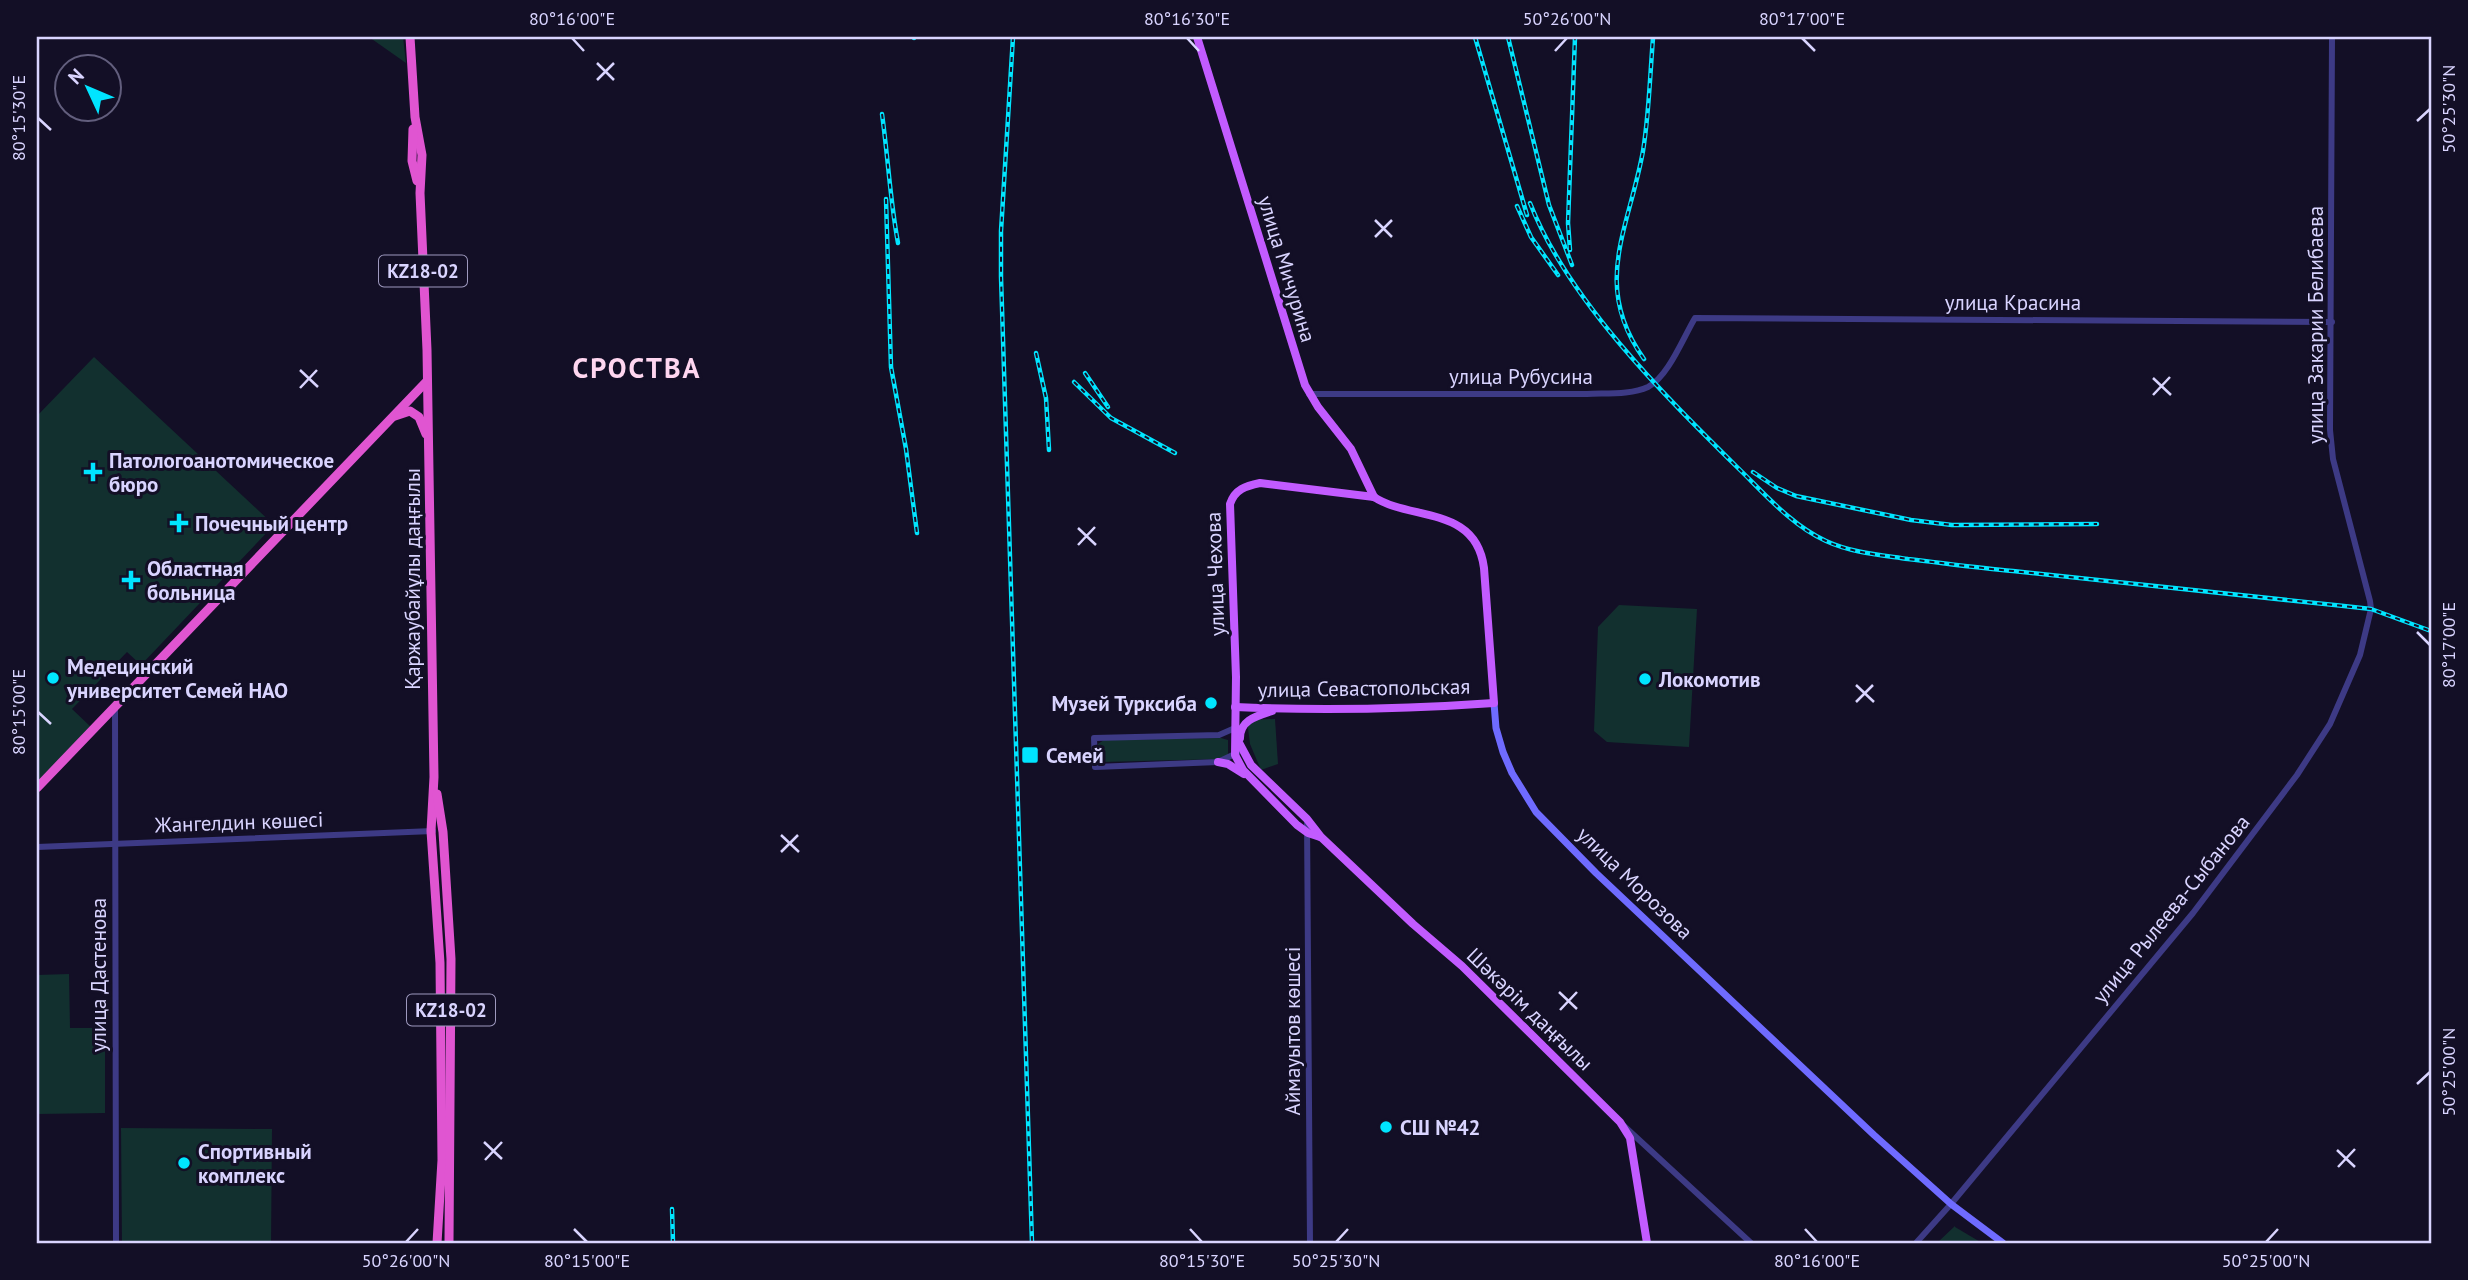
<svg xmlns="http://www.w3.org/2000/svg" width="2468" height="1280" viewBox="0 0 2468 1280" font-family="'PT Sans',sans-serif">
  <rect width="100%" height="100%" fill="#130f26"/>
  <g fill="#12302f">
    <polygon points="369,37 403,37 406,63"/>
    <polygon points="94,357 274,525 141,665 127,652 72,709 92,728 37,785 37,416"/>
    <polygon points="1619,605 1697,609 1689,747 1607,742 1594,731 1598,627"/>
    <polygon points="1275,719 1278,764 1261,770 1250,744 1247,720"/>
    <polygon points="1221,738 1228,740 1228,754 1222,759 1102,762 1098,756 1098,744 1104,740"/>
    <polygon points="69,974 70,1028 105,1028 105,1113 37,1114 37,975"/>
    <polygon points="121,1128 272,1129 271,1243 122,1243"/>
    <polygon points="1955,1226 1955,1227 1982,1243 1937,1243"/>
  </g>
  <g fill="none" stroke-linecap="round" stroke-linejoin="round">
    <g stroke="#3d3a85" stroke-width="6">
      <path d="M1309,394H1587C1606,393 1631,395 1648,387C1668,377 1683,338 1695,318L2332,322"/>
      <polyline points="115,707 116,1243"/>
      <polyline points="1235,728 1219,735 1094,738 1095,764 1095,767 1218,762 1237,753"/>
      <polyline points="1307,819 1310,1243"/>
      <polyline points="37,847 433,831"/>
      <polyline points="1624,1126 1751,1243"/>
      <polyline points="1916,1243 1951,1204 2193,913 2297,775 2330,724 2360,655 2371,609 2370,601 2333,459 2330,430 2332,37"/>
    </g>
    <polyline stroke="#6f6bff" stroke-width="7" points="1494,703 1496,728 1503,752 1512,773 1536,812 1596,873 1874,1135 1951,1204 2003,1243"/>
    <g stroke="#c25bff" stroke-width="8">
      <polyline points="1197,37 1305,385 1318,407 1351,449 1374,497"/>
      <path d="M1235,707C1321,711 1408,709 1494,703L1484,568C1476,505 1410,521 1374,497"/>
      <path d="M1240,738C1240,720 1257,716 1272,711"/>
      <polyline points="1237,739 1251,765 1307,819 1321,837 1413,924 1462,966 1620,1122 1630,1138 1647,1243"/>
      <polyline points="1218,762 1228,764 1244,774"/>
      <path d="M1320,837L1308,833L1297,825L1243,770L1235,755L1236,677L1230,504C1235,489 1246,486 1260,483L1374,497"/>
    </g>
    <g stroke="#e055d1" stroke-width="9">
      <polyline points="410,37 415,117 422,155 420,193 427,350 434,777 431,831 440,963 442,1160 437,1243"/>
      <polyline points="413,129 412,161 417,181"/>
      <polyline points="395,416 410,411 419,417 426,434"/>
      <polyline points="37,788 427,381"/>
      <polyline points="437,794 443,832 451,959 449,1243"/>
    </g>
    <defs>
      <g id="rail">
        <polyline points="914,37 914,38"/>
        <polyline points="1013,37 1001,231 1001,277 1032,1243"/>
        <polyline points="1475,37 1527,215"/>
        <polyline points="1508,37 1549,205 1572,265"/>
        <path d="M882,114C888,157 890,200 898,243"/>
        <polyline points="886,199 891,367 906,449 917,533"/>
        <path d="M1530,203C1568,300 1663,394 1737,467C1764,493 1791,525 1826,541C1852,553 1881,555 1908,559C1943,563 1978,568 2013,571C2133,584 2252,596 2371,609L2431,631"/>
        <polyline points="1517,206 1531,237 1558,275"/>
        <polyline points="1570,250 1568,223 1575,37"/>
        <polyline points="1036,353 1046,398 1049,450"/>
        <path d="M1644,359C1591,285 1629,229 1643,151C1649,114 1650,75 1653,38"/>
        <polyline points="1085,373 1108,407"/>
        <polyline points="1074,382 1111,418 1175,453"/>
        <polyline points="1753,472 1777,488 1796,496 1911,520 1952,525 2097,524"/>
        <polyline points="672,1209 673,1243"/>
      </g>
    </defs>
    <use href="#rail" stroke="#00e5ff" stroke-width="4.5"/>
    <use href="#rail" stroke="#130f26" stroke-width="2" stroke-dasharray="5" stroke-linecap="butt"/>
  </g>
  <path fill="none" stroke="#d9d4ff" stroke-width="2.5" d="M572,38L584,51M1187,38L1199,51M1802,38L1815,51M1555,51L1567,38M597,63L614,80M597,80L614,63M38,118L51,130M2417,121L2430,109M1375,220L1392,237M1375,237L1392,220M300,370L318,387M2153,378L2171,395M300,388L317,370M2153,395L2170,377M1078,528L1096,545M1078,545L1095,527M2417,632L2430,645M1856,685L1874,702M1856,702L1873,685M38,712L51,724M781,835L799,852M781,852L798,835M1559,992L1577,1009M1560,1010L1577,992M2417,1084L2430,1072M484,1142L502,1159M2337,1150L2355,1167M485,1160L502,1142M2338,1167L2355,1149M574,1229L587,1242M1190,1229L1202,1242M1805,1229L1817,1242M406,1242L418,1229M1336,1242L1348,1229M2266,1242L2278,1229"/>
  <g fill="#00e5ff" stroke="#130f26" stroke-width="2.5">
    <path d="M89.5 461.5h7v7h7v7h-7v7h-7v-7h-7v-7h7z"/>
    <path d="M175.5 512.5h7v7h7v7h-7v7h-7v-7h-7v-7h7z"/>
    <path d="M127.5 569.5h7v7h7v7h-7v7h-7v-7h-7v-7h7z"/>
    <circle cx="53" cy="678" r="7"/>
    <circle cx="1645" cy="679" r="7"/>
    <circle cx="1211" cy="703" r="7"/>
    <rect x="1021" y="746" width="18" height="18" rx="3.5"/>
    <circle cx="1386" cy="1127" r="7"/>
    <circle cx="184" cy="1163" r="7"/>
  </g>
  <g text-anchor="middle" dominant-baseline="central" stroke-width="6" stroke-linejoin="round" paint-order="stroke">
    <g fill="#130f26" stroke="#9e99be" stroke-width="2">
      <rect x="379" y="255.5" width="88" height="31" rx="5"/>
      <rect x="407" y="994.5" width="88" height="31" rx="5"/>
    </g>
    <g font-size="19" font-weight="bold" fill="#d9d4ff">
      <text x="423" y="271">KZ18-02</text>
      <text x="451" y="1010">KZ18-02</text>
    </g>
    <g font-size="21" fill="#d9d4ff" stroke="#130f26">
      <text transform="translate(1287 269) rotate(73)">улица Мичурина</text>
      <text x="2013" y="302">улица Красина</text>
      <text transform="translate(2315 325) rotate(-90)">улица Закарии Белибаева</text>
      <text x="1521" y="376">улица Рубусина</text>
      <text transform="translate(1215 574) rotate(-92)">улица Чехова</text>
      <text transform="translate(412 579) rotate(-90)">Қаржаубайұлы даңғылы</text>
      <text transform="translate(1364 688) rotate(-1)">улица Севастопольская</text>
      <text transform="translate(239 822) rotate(-2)">Жангелдин көшесі</text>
      <text transform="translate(1635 883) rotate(44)">улица Морозова</text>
      <text transform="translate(2171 909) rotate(-51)">улица Рылеева-Сыбанова</text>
      <text transform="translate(98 975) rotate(-90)">улица Дастенова</text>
      <text transform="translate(1530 1009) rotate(44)">Шәкәрім даңғылы</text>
      <text transform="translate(1292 1031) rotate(-90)">Аймауытов көшесі</text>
    </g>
    <g font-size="21" font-weight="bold" fill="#d9d4ff" stroke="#130f26" text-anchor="start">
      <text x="109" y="460">Патологоанотомическое<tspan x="109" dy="24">бюро</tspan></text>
      <text x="195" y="523">Почечный центр</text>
      <text x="147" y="568">Областная<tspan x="147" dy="24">больница</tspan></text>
      <text x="67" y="666">Медецинский<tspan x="67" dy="24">университет Семей НАО</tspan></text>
      <text x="1659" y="679">Локомотив</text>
      <text x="1197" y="703" text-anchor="end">Музей Турксиба</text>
      <text x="1046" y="755">Семей</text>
      <text x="1400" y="1127">СШ №42</text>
      <text x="198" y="1151">Спортивный<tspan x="198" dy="24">комплекс</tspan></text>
    </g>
    <g font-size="28" font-weight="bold" letter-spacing="2" fill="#ffd6f0" stroke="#130f26">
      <text x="637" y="367">СРОСТВА</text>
    </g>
  </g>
  <rect width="2468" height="1280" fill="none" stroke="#130f26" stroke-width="77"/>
  <g transform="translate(88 88) rotate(314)"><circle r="33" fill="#130f26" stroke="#625e7d" stroke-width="2"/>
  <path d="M0-5L12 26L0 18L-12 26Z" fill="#00e5ff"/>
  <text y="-10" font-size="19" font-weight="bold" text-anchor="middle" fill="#d9d4ff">N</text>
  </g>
  <rect x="38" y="38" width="2392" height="1204" fill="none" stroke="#d9d4ff" stroke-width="2.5"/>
  <g font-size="18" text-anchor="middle" fill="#d9d4ff">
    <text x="572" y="25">80°16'00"E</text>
    <text x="1187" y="25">80°16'30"E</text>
    <text x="1567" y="25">50°26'00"N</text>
    <text x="1802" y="25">80°17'00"E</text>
    <text transform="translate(2449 109) rotate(-90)" y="6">50°25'30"N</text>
    <text transform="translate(19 118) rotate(-90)" y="6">80°15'30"E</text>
    <text transform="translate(2449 645) rotate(-90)" y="6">80°17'00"E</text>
    <text transform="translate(19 712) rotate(-90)" y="6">80°15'00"E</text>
    <text transform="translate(2449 1072) rotate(-90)" y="6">50°25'00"N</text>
    <text x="406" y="1267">50°26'00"N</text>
    <text x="587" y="1267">80°15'00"E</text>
    <text x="1202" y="1267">80°15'30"E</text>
    <text x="1336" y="1267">50°25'30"N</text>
    <text x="1817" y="1267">80°16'00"E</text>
    <text x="2266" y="1267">50°25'00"N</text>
  </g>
</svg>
